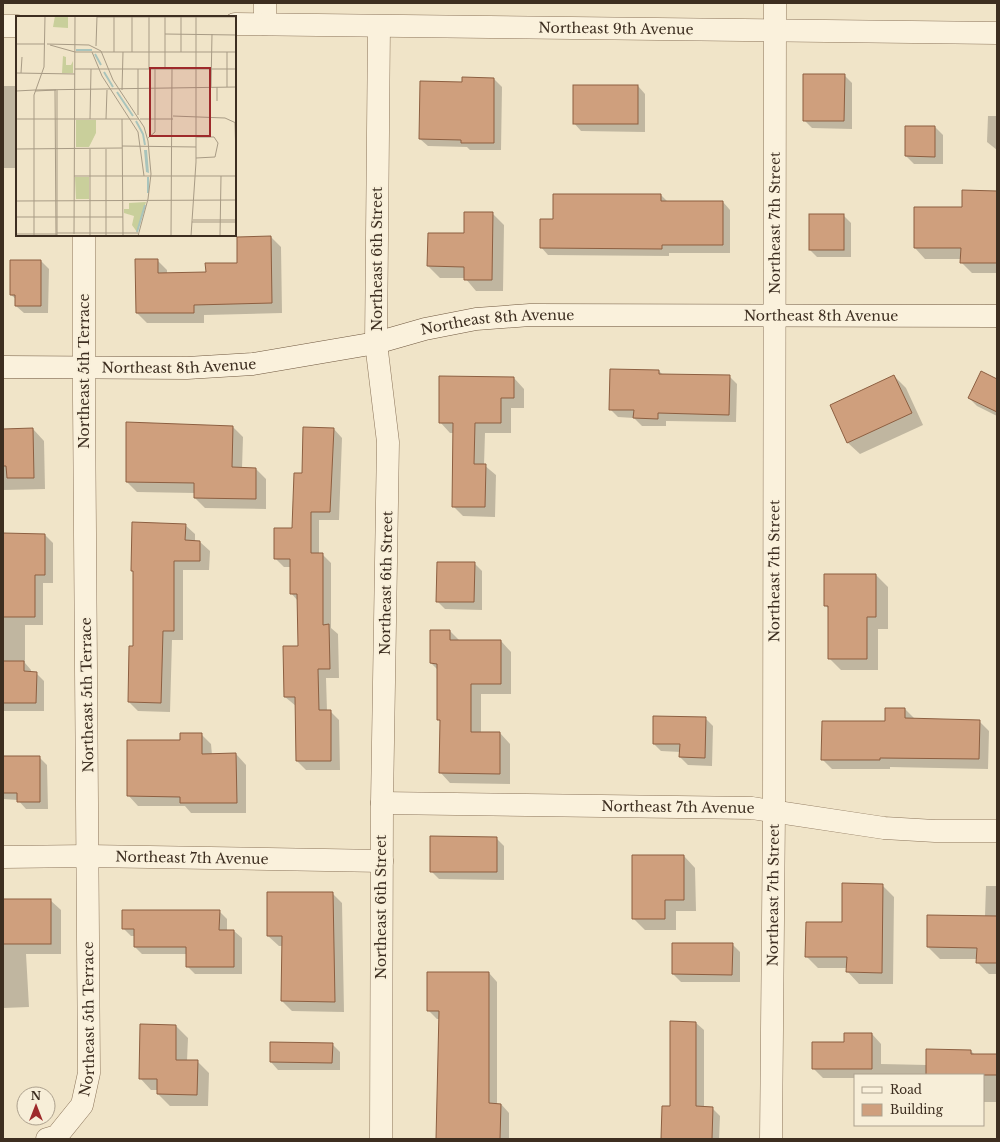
<svg xmlns="http://www.w3.org/2000/svg" width="1000" height="1142" viewBox="0 0 1000 1142" font-family="'Libre Baskerville',serif">
  <rect width="100%" height="100%" fill="#f0e4c8"/>
  <g fill="#0003">
    <polygon points="844,75 852,83 852,129 812,128 804,120"/>
    <polygon points="494,79 502,87 501,150 470,150 467,147 428,146 420,139 463,83"/>
    <rect x="3" y="86" width="14" height="82"/>
    <polygon points="638,86 645,94 645,132 581,131 574,123"/>
    <polygon points="988,116 997,116 997,150 987,142"/>
    <polygon points="935,127 943,135 943,164 914,164 906,156"/>
    <polygon points="997,192 997,273 972,273 961,262 962,259 925,259 915,248 963,208"/>
    <polygon points="661,195 668,202 723,202 730,210 730,253 669,253 669,256 548,255 541,247 554,220"/>
    <polygon points="492,213 504,225 503,291 476,291 465,278 440,278 428,266"/>
    <polygon points="843,215 851,223 851,257 817,257 810,250"/>
    <polygon points="271,237 281,247 282,313 204,315 204,323 147,323 137,313 157,260 167,270 167,274 207,273 238,264"/>
    <polygon points="41,261 49,269 48,313 24,313 16,306 16,299 11,295"/>
    <polygon points="659,371 663,375 729,376 737,384 736,422 666,421 666,426 642,426 634,418 618,417 610,409"/>
    <polygon points="894,376 906,388 923,425 860,454 848,443 831,406"/>
    <polygon points="514,378 524,389 524,408 511,408 511,433 485,433 484,465 496,475 495,517 463,516 453,506 454,433 450,433 440,422"/>
    <polygon points="997,380 997,416 977,406 969,398"/>
    <polygon points="233,427 243,437 242,468 256,469 266,479 266,509 205,508 195,498 195,493 137,492 127,482"/>
    <polygon points="333,428 342,438 339,520 319,520 319,554 322,554 331,563 331,628 338,634 339,678 326,678 327,711 330,711 339,720 340,770 306,770 297,761 296,706 285,697 299,647 298,601 291,593 291,567 284,567 275,558 293,529 303,474"/>
    <polygon points="33,429 44,441 45,489 3,490 3,430"/>
    <polygon points="185,525 195,534 195,541 200,542 210,551 209,570 183,570 183,640 172,640 170,712 138,711 129,702 134,647 134,573 132,571"/>
    <polygon points="3,534 45,535 53,543 53,583 43,583 43,625 25,625 25,663 31,670 31,673 36,673 44,681 44,711 3,711"/>
    <polygon points="474,563 482,571 482,610 445,609 437,601"/>
    <polygon points="876,575 888,587 888,629 878,629 878,670 841,670 829,658 829,609 825,605"/>
    <polygon points="450,631 460,641 501,641 511,652 511,694 481,694 481,733 500,733 510,744 510,784 450,783 440,772 441,722 438,719 438,670 431,663"/>
    <polygon points="905,709 915,719 979,721 989,731 988,769 890,767 890,769 832,769 822,759 886,722"/>
    <polygon points="705,718 713,726 712,766 688,765 680,757 681,752 661,751 654,744"/>
    <polygon points="201,734 211,744 212,755 236,754 246,765 246,813 191,813 185,806 138,806 128,795 181,741"/>
    <polygon points="3,757 39,757 47,765 48,809 26,809 18,800 3,799"/>
    <polygon points="496,838 504,846 504,880 439,879 431,871"/>
    <polygon points="684,856 695,868 696,911 676,911 676,930 645,930 633,918"/>
    <polygon points="882,885 894,897 893,984 859,984 848,972 848,968 818,968 806,956"/>
    <polygon points="986,886 997,886 997,974 989,974 977,962 978,959 940,959 928,947 928,916 985,916"/>
    <polygon points="332,893 342,903 344,1012 292,1011 282,1001 283,946 279,946 268,936"/>
    <polygon points="3,900 50,900 61,910 61,954 26,954 29,1007 3,1008"/>
    <polygon points="219,911 227,919 227,931 234,931 242,938 242,974 195,974 187,966 187,954 142,954 135,947 135,936 131,936 123,928"/>
    <polygon points="732,944 740,952 740,982 681,982 673,974"/>
    <polygon points="489,973 497,982 497,1104 501,1104 509,1113 509,1139 437,1139 440,1019 437,1019 428,1010"/>
    <polygon points="696,1023 704,1030 704,1108 712,1108 720,1116 719,1139 662,1139"/>
    <polygon points="141,1025 176,1026 188,1038 187,1061 197,1061 209,1073 208,1106 170,1106 158,1094 158,1090 151,1090 140,1078"/>
    <polygon points="872,1034 881,1044 881,1064 927,1065 971,1051 975,1055 997,1055 997,1102 983,1102 983,1075 855,1075 855,1078 823,1078 813,1068 845,1043"/>
    <polygon points="332,1044 340,1052 340,1070 278,1070 271,1062"/>
  </g>
  <g fill="#cf9f7d" stroke="#8d5f41">
    <polygon points="803,74 845,74 844,121 803,121"/>
    <polygon points="462,77 494,78 494,143 461,143 461,140 419,139 420,81 462,82"/>
    <rect x="573" y="85" width="65" height="39"/>
    <polygon points="905,126 935,126 935,157 905,156"/>
    <polygon points="962,190 997,191 997,263 960,263 961,248 914,248 914,207 962,207"/>
    <polygon points="553,194 661,194 661,201 723,201 723,245 662,245 662,249 540,248 540,219 553,219"/>
    <polygon points="464,212 493,212 492,280 464,280 464,267 427,266 428,233 464,233"/>
    <rect x="809" y="214" width="35" height="36"/>
    <polygon points="271,236 272,303 194,305 194,313 136,313 135,259 158,259 158,273 206,272 205,263 237,263 237,237"/>
    <polygon points="10,260 41,260 41,306 15,306 15,295 10,295"/>
    <polygon points="610,369 659,370 659,374 730,375 729,415 658,413 658,419 633,418 634,410 609,410"/>
    <polygon points="981,371 997,379 997,412 968,398"/>
    <polygon points="894,375 912,413 847,443 830,405"/>
    <polygon points="439,376 514,377 514,398 501,398 501,423 475,423 474,464 486,464 485,507 452,507 453,423 439,423"/>
    <polygon points="126,422 233,426 232,467 256,468 256,499 194,498 194,483 126,482"/>
    <polygon points="303,427 334,428 330,512 311,512 311,553 323,553 323,625 329,624 330,669 318,669 319,710 331,710 331,761 296,761 295,697 284,697 283,646 298,646 297,594 290,594 290,559 274,559 274,528 292,528 294,473 302,473"/>
    <polygon points="33,428 34,478 7,478 6,466 3,466 3,429"/>
    <polygon points="132,522 186,524 185,540 200,541 200,561 174,561 174,631 163,631 161,703 128,702 129,646 133,646 133,571 131,571"/>
    <polygon points="3,533 45,534 45,575 35,575 35,617 3,617"/>
    <polygon points="437,562 475,562 474,602 436,602"/>
    <polygon points="824,574 876,574 876,617 867,617 867,659 828,659 828,606 824,606"/>
    <polygon points="430,630 450,630 450,640 501,640 501,684 471,684 471,732 500,732 500,774 439,773 440,720 437,720 437,664 430,663"/>
    <polygon points="3,661 24,661 24,671 37,672 36,703 3,703"/>
    <polygon points="885,708 905,708 905,718 980,720 979,759 880,758 880,760 821,760 822,721 885,721"/>
    <polygon points="653,716 706,717 705,758 679,757 680,744 653,744"/>
    <polygon points="180,733 202,733 202,754 236,753 237,803 180,803 180,797 127,796 127,740 180,740"/>
    <polygon points="3,756 40,756 40,802 17,802 17,793 3,793"/>
    <polygon points="430,836 497,837 497,872 430,872"/>
    <polygon points="632,855 684,855 684,900 665,900 665,919 632,919"/>
    <polygon points="842,883 883,884 882,973 846,972 847,957 805,957 806,922 842,922"/>
    <polygon points="267,892 333,892 335,1002 281,1001 282,936 267,936"/>
    <rect x="3" y="899" width="48" height="45"/>
    <polygon points="122,910 220,910 219,930 234,930 234,967 186,967 186,947 134,947 134,929 122,929"/>
    <polygon points="927,915 997,916 997,963 976,963 977,948 927,947"/>
    <polygon points="672,943 733,943 732,975 672,974"/>
    <polygon points="427,972 489,972 489,1103 501,1104 500,1139 436,1139 439,1011 427,1011"/>
    <polygon points="670,1021 696,1022 696,1106 713,1107 712,1139 661,1139 662,1106 670,1106"/>
    <polygon points="140,1024 176,1025 176,1060 198,1060 197,1095 157,1094 157,1079 139,1079"/>
    <polygon points="844,1033 872,1033 872,1069 812,1069 812,1042 844,1042"/>
    <polygon points="270,1042 333,1043 332,1063 270,1062"/>
    <polygon points="926,1049 971,1050 971,1054 997,1054 997,1075 926,1075"/>
  </g>
  <g fill="none" stroke-linecap="round" stroke-linejoin="round">
    <defs>
      <g id="street">
        <polyline points="265,3 265,24"/>
        <path id="s1" d="M235,24L997,33"/>
        <polyline points="3,26 17,26"/>
        <polyline points="379,27 376,343 388,442 382,803 381,1139"/>
        <path id="s2" d="M382,803L752,808L884,828L935,831H997"/>
        <path id="s3" d="M3,857L88,856L382,861"/>
        <path id="s4" d="M47,1139L57,1136L82,1105L89,1073L84,399V235"/>
        <path id="s5" d="M771,1139L774,811L775,3"/>
      </g>
      <g id="secondary">
        <path id="s6" d="M3,367L187,368L253,364L376,343L425,329L476,319L530,315L997,316"/>
      </g>
    </defs>
    <use href="#street" stroke="#8d765c" stroke-width="23"/>
    <use href="#secondary" stroke="#6f573f" stroke-width="23"/>
    <use href="#street" stroke="#faf1dc" stroke-width="22"/>
    <use href="#secondary" stroke="#faf1dc" stroke-width="22"/>
  </g>
  <g text-anchor="middle" dominant-baseline="central" stroke-width="3" stroke-linejoin="round" paint-order="stroke">
    <g font-size="14" fill="#3d2e20" stroke="#f7eed8">
      <text stroke="none"><textPath href="#s1" startOffset="381">Northeast 9th Avenue</textPath></text>
      <text stroke="none"><textPath href="#s5" startOffset="916">Northeast 7th Street</textPath></text>
      <text transform="translate(377 259) rotate(-90)">Northeast 6th Street</text>
      <text stroke="none"><textPath href="#s6" startOffset="823">Northeast 8th Avenue</textPath></text>
      <text stroke="none"><textPath href="#s6" startOffset="499">Northeast 8th Avenue</textPath></text>
      <text stroke="none"><textPath href="#s6" startOffset="176">Northeast 8th Avenue</textPath></text>
      <text transform="translate(84 371) rotate(-90)">Northeast 5th Terrace</text>
      <text stroke="none"><textPath href="#s5" startOffset="568">Northeast 7th Street</textPath></text>
      <text transform="translate(386 583) rotate(-89)">Northeast 6th Street</text>
      <text transform="translate(87 695) rotate(-91)">Northeast 5th Terrace</text>
      <text stroke="none"><textPath href="#s2" startOffset="296">Northeast 7th Avenue</textPath></text>
      <text stroke="none"><textPath href="#s3" startOffset="189">Northeast 7th Avenue</textPath></text>
      <text stroke="none"><textPath href="#s5" startOffset="244">Northeast 7th Street</textPath></text>
      <text transform="translate(381 907) rotate(-90)">Northeast 6th Street</text>
      <text stroke="none"><textPath href="#s4" startOffset="137">Northeast 5th Terrace</textPath></text>
    </g>
  </g>
  <g transform="translate(16 16)">
    <rect width="220" height="220" fill="#f0e4c8"/>
    <path d="M39,0H52V12L37,11ZM47,40L50,41V49H55L57,45V57H46ZM60,104H80V117L73,131H60ZM59,161H73V183H60ZM130,186L121,216L116,209L118,200L108,197V193H113V187Z" fill="#c9cf9b"/>
    <path d="M128,134H131L133,157L130,156Z" fill="#a9c4bc"/>
    <path fill="none" stroke="#a9c4bc" stroke-width="2" d="M60,34H76M79,38L85,49M88,56L97,71M101,76L117,100M120,105L127,118L129,129M132,177V161M121,216L129,189"/>
    <path fill="none" stroke="#a89b85" stroke-width="1" d="M116,0V36M149,0V53M165,0V36M81,1H220M149,18L220,19M0,28H29M31,28L73,29L85,35L97,64L128,111L132,125L135,158L132,183L122,220M34,29L59,36H220M80,30L81,0M76,36L86,60L122,116L128,160M98,36V0M59,53H220M133,53V0M0,57L59,58M5,57L6,41M195,71L196,18M211,71V36M19,74L220,71M39,74L40,220M41,74V220M106,74L107,36M0,75L19,74M19,75L40,74M201,85V71M122,99V53M157,100L209,102L220,107M0,103H123M74,103L75,53M90,103L91,74M106,103L107,220M124,103H157M219,107L220,142M132,122L139,116V53M106,130L180,131M0,133L106,132M74,133V220M180,142L199,141L202,127L198,121H180M58,160H220M0,185L220,184M0,201H107M177,204H220M176,206H220M41,217H122M0,218V75M0,218H41M58,218L59,0M18,220V79L28,51L29,0M90,220V133M155,220L156,53M175,220L180,146V0M204,220L205,160"/>
    <path fill="#9e2a2b" fill-opacity="0.15" stroke="#9e2a2b" stroke-width="2" d="M134,52H194V120H134Z"/>
    <rect width="220" height="220" fill="none" stroke="#3d2e20" stroke-width="2"/>
  </g>
  <rect width="1000" height="1142" fill="none" stroke="#3d2e20" stroke-width="8"/>
  <rect x="854" y="1074" width="130" height="52" fill="#f7eed8" stroke="#ada18e"/>
  <rect x="862" y="1087" width="20" height="6" fill="#faf1dc" stroke="#ada18e"/>
  <text x="890" y="1094" font-size="12" fill="#3d2e20">Road</text>
  <rect x="862" y="1104" width="20" height="12" fill="#cf9f7d" stroke="#ada18e"/>
  <text x="890" y="1114" font-size="12" fill="#3d2e20">Building</text>
  <g transform="translate(36 1106)"><circle r="19" fill="#f7eed8" stroke="#ada18e"/>
  <path d="M0-3L7 15L0 10L-7 15Z" fill="#9e2a2b"/>
  <text y="-6" font-size="11" font-weight="bold" text-anchor="middle" fill="#3d2e20">N</text>
  </g>
</svg>
